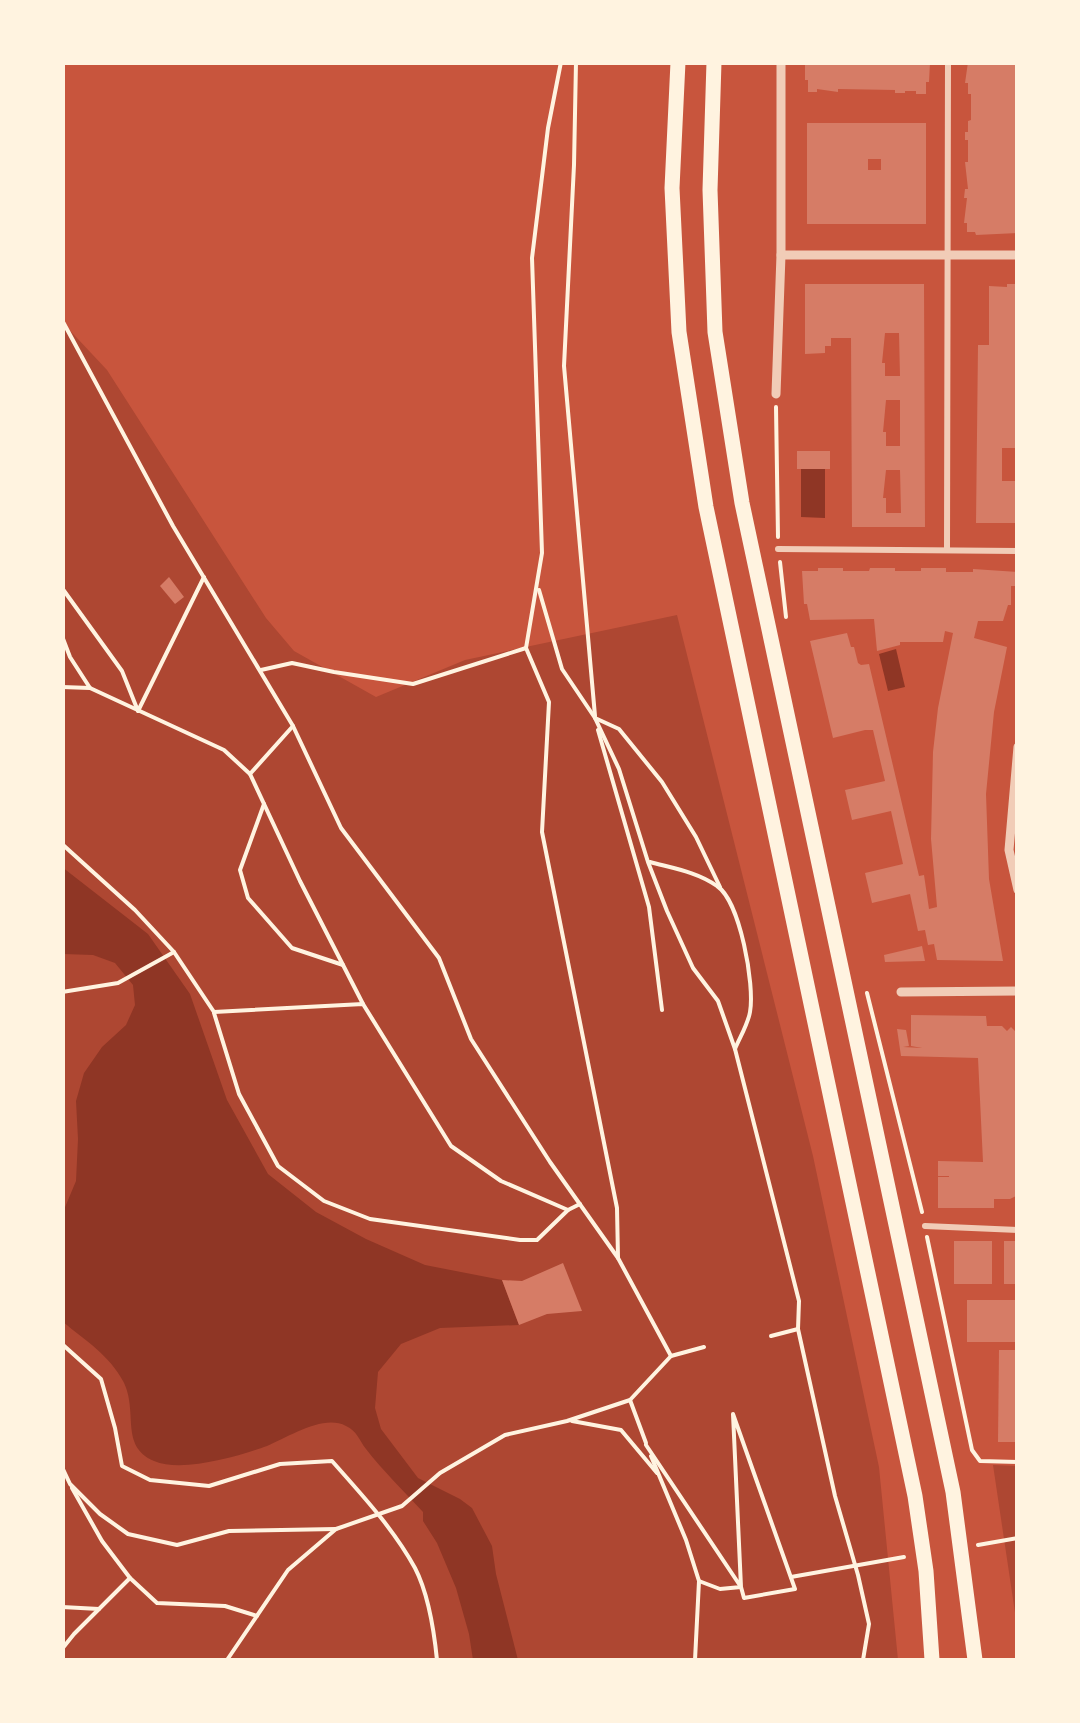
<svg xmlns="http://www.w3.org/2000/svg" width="1080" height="1723" viewBox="0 0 1080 1723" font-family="'DM Sans',sans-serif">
  <rect width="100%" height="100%" fill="#c8553d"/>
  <g fill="#ae4732">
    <polygon points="62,322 107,370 266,618 294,651 376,697 465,660 677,615 813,1156 879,1467 898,1660 63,1660"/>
    <polygon points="993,1465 1017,1466 1017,1626"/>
  </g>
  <g fill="#8f3625">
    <polygon points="801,469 825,469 825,518 801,517"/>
    <polygon points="896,649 905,687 888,691 879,654"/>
    <path d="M62,867L148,934L190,994L227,1100L268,1174L316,1212L366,1239L425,1265L502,1280L519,1325L440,1328L401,1344L378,1372L375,1408L381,1429L418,1478L460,1499L472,1508L492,1546L496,1574L518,1660H473L469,1634L456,1588L437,1543L423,1521V1512C404,1491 383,1471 366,1449C359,1440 357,1431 346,1426C323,1414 289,1437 267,1446C239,1456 183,1473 154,1461C119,1446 139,1411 123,1381C109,1355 85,1340 63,1322V1212L76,1181L78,1139L76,1101L84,1073L102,1047L126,1025L135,1005L133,985L115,963L93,955L63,954Z"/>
  </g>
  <g fill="#d67c66" fill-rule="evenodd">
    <polygon points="805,62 926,62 930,63 929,82 926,82 926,94 916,94 916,91 905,91 905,93 895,93 895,90 838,89 838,92 817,89 817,92 808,92 808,80 805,80"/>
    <polygon points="968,62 1018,62 1015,129 1018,129 1018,233 976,235 975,232 967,232 967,223 964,223 967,198 964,198 965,189 968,189 965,162 968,162 968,140 965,140 965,132 968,132 968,121 971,120 971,94 968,94 968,83 965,83"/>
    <path d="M807,123H926V224H807ZM868,159H881V170H868Z"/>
    <path d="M805,284H924L925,527H852L851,338H831V346H825V353L805,354ZM885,333H899L900,376H885V363H882ZM886,400H900V446H886V432H883ZM886,470H900L901,513H886V498H883Z"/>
    <polygon points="1007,284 1018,284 1018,448 1002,448 1002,481 1018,481 1018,523 976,523 978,345 989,345 989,286 1007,287"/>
    <rect x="797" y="451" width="33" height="18"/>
    <polygon points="818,568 843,568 843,571 869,571 870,568 895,568 895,571 921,571 921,568 946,568 946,572 973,572 973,569 1018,572 1018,586 1011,586 1011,605 1008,605 1003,621 978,621 974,638 1007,647 994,712 986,794 989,879 1003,961 937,960 934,944 928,945 925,930 918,931 910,894 872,903 865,873 903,864 891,811 852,820 845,790 885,781 873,730 865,730 833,738 810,641 847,633 851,647 854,647 858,663 861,665 869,664 919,876 924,875 929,909 937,907 931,839 933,752 938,708 953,633 945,631 943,642 900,642 900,645 877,651 874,619 810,620 807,604 804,604 802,571 818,571"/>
    <polygon points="169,577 184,597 175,604 160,586"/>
    <polygon points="922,946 925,961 885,962 884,955"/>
    <polygon points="911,1015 986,1016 987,1026 1002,1026 1007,1031 1011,1027 1018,1034 1018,1195 1010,1199 994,1199 994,1208 938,1208 938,1177 949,1177 949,1176 938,1176 938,1161 983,1162 978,1058 901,1056 897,1029 906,1030 909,1046 903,1047 922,1048 911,1046"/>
    <rect x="954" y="1241" width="38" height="43"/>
    <rect x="1004" y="1241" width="14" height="43"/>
    <polygon points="563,1263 582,1311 547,1314 519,1325 502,1280 522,1281"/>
    <rect x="967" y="1300" width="51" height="42"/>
    <polygon points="999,1350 1018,1350 1018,1442 998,1442"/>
  </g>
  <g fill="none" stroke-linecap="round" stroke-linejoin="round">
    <g stroke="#fff3e0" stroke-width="4">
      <polyline points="561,62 548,128 532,258 542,553 526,648 549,702 542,832 617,1208 618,1258"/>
      <polyline points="576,62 574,165 564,366 595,716"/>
      <polyline points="62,320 173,526 293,726 341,828 439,958 471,1039 550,1162 618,1258 671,1356"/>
      <polyline points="776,407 778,537"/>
      <polyline points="780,562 786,617"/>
      <polyline points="62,588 122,671 138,711"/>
      <polyline points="539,590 562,669 595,718 619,769 648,862 667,911 693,968 718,1001 735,1049 799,1301 798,1329 835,1496 858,1575 869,1624 863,1660"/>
      <polyline points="62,636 70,657 90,688"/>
      <polyline points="261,670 292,663 334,672 413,684 526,648"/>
      <polyline points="62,687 90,688 224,750 250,774 300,881 363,1004"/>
      <polyline points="138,711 204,577"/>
      <polyline points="595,718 619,729 662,782 696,837 720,887"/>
      <polyline points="598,730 649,907 662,1010"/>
      <polyline points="250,774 293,726"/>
      <polyline points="264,804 240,870 248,898 292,948 343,965"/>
      <polyline points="62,844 135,910 174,952 214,1012 363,1004 451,1146 501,1181 568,1210 580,1204"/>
      <path d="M650,862C672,868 698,872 717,886C740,901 755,985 750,1012C748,1024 740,1037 735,1049"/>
      <polyline points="62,992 118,983 174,952"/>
      <polyline points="867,993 922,1212"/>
      <polyline points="214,1013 239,1094 278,1166 324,1201 370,1219 520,1240 537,1240 568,1210"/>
      <polyline points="927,1237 972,1450 980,1461 1018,1462"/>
      <polyline points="771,1336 798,1329"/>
      <path d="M62,1344L101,1379L115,1428L122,1466L150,1480L209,1486L280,1464L332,1461C362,1495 393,1528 415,1568C429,1595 434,1630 437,1660"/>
      <polyline points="630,1400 646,1443"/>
      <polyline points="572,1421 621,1430 657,1473"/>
      <polyline points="646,1445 741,1587 733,1414 795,1589 744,1598 741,1587 720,1589 699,1581"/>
      <polyline points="651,1456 686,1540 699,1581 695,1660"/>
      <polyline points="62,1467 70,1484 100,1514 128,1534 177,1545 229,1531 336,1529"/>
      <polyline points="72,1488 102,1541 130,1578 157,1603 225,1606 257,1616"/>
      <polyline points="978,1545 1018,1538"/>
      <polyline points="791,1577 904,1557"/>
      <polyline points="62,1607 99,1609"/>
      <polyline points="62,1649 74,1634 130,1578"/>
      <polyline points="227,1660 288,1570 336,1529 402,1506 440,1473 505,1435 567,1421 630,1400 671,1356 704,1347"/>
    </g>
    <g stroke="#f1ccb7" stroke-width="6">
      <polyline points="778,549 1018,551"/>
      <polyline points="947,550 948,62"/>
      <polyline points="925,1226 1018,1230"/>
    </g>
    <g stroke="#f1ccb7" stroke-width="9">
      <polyline points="781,255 1018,255"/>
      <polyline points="776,394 781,255 781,62"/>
      <polyline points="1018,747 1009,850 1018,890"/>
      <polyline points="901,992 1018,991"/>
    </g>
    <g stroke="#fff3e0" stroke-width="15">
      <polyline points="678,62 672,188 679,332 706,507 915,1496 926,1571 932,1660"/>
      <polyline points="714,62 710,190 715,332 742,503 953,1492 975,1660"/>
    </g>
  </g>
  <rect width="1080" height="1723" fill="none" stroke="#fff3e0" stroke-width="130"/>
</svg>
